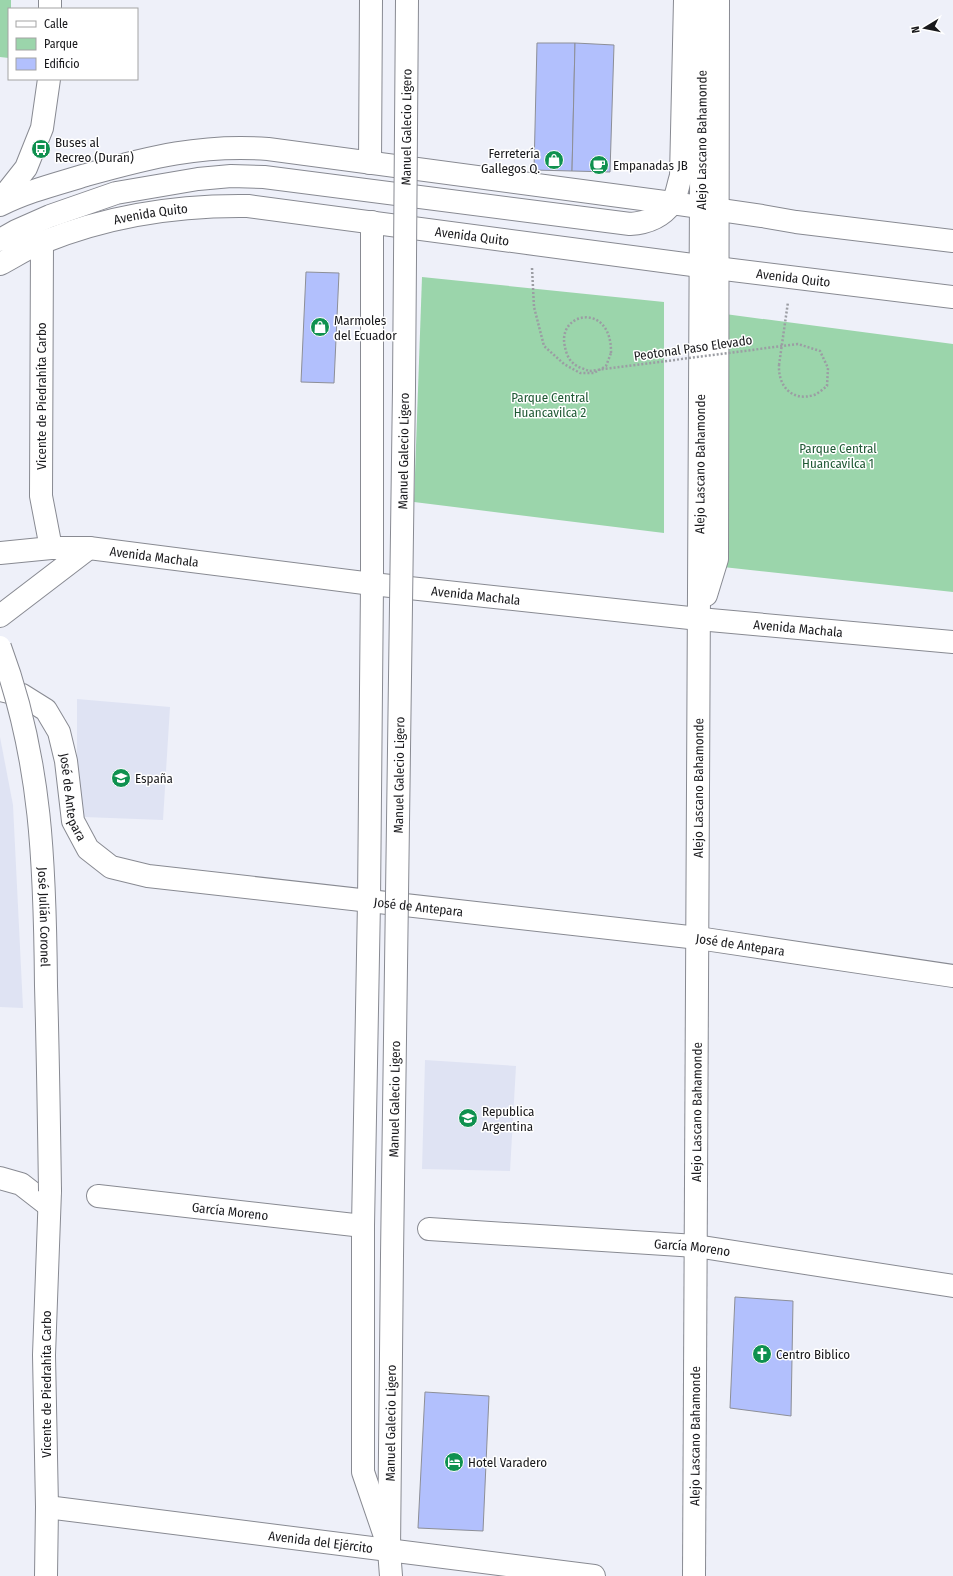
<svg xmlns="http://www.w3.org/2000/svg" width="953" height="1576" viewBox="0 0 953 1576" font-family="'Fira Sans Condensed',sans-serif">
  <rect width="100%" height="100%" fill="#eef0f9"/>
  <g fill="#dfe3f3">
    <polygon points="77,699 170,707 163,820 84,817 77,802"/>
    <polygon points="0,737 13,805 23,1008 0,1007"/>
    <polygon points="425,1060 516,1066 510,1171 422,1169"/>
  </g>
  <g fill="#9bd5ab">
    <polygon points="0,0 11,0 11,9 9,9 9,58 0,57"/>
    <polygon points="422,277 664,302 664,533 414,502"/>
    <polygon points="725,314 953,344 953,592 723,567"/>
  </g>
  <g fill="#b2c0fd" stroke="#8d8f97">
    <polygon points="537,43 575,43 572,171 534,170"/>
    <polygon points="575,43 614,45 610,172 572,171"/>
    <polygon points="306,272 339,273 334,383 301,382"/>
    <polygon points="735,1297 793,1301 791,1416 730,1408"/>
    <polygon points="425,1392 489,1396 483,1531 418,1528"/>
  </g>
  <g fill="none" stroke-linecap="round" stroke-linejoin="round">
    <defs>
      <g id="minor">
        <polyline points="50,9 50,0"/>
        <polyline points="370,163 371,0"/>
        <polyline points="0,201 26,168 42,128 49,79"/>
        <polyline points="372,222 372,584 369,901 363,1226 363,1472 388,1545"/>
        <path d="M0,240L16,231L50,216L116,193L198,179L231,176L264,177L630,224C646,223 662,217 672,203C677,196 678,184 681,176L685,0"/>
        <polyline points="42,242 41,496 51,548"/>
        <polyline points="706,595 717,559 718,0"/>
        <polyline points="0,616 89,548"/>
        <path id="s1" d="M0,690L22,695L46,710L59,732L66,761L73,821L88,849L111,867L148,876L698,938L953,976"/>
        <polyline points="0,1178 21,1184 48,1205"/>
        <path id="s2" d="M98,1196L363,1226"/>
        <path id="s3" d="M429,1229L696,1246L953,1286"/>
        <path id="s4" d="M47,1507L594,1576"/>
        <path id="s5" d="M694,1576L702,0"/>
      </g>
      <g id="major">
        <path d="M0,205C28,191 57,184 86,175C150,157 202,144 268,149L672,203L762,216L796,222L953,241"/>
        <path id="s6" d="M0,264C14,257 28,247 43,242C110,215 177,205 248,206L700,266L953,297"/>
        <path id="s7" d="M0,553L51,548H89L372,584L699,619L953,642"/>
        <polyline points="46,1576 47,1507 44,1355 50,1191"/>
        <path id="s8" d="M391,1576L389,1550L392,1256"/>
      </g>
    </defs>
    <use href="#minor" stroke="#888a92" stroke-width="24"/>
    <use href="#major" stroke="#888a92" stroke-width="24"/>
    <g stroke="#9b9da3" stroke-width="2.5" stroke-dasharray="2 2" stroke-linecap="butt">
      <polyline points="532,268 534,307 544,346 564,364 580,373 594,373 606,366 611,353"/>
      <polyline points="779,365 788,302"/>
    </g>
    <use href="#minor" stroke="#fff" stroke-width="22"/>
    <use href="#major" stroke="#fff" stroke-width="22"/>
    <defs>
      <g id="major-bridge">
        <path id="s9" d="M0,647C42,759 45,868 46,986C48,1055 49,1123 50,1191"/>
        <path id="s10" d="M392,1256L404,388L407,0"/>
      </g>
    </defs>
    <use href="#major-bridge" stroke="#888a92" stroke-width="24" stroke-linecap="butt"/>
    <path stroke="#9b9da3" stroke-width="2.5" stroke-dasharray="2 2" stroke-linecap="butt" d="M611,353C612,301 556,312 565,347C566,352 568,359 573,363C577,367 584,369 589,371L798,344L820,351L828,368L827,386C823,389 819,393 814,395C792,402 778,386 779,365"/>
    <use href="#major-bridge" stroke="#fff" stroke-width="22"/>
  </g>
  <defs>
    <symbol id="bus-disc" viewBox="-11 -11 22 22"><circle r="9.5" fill="#0f914f" stroke="#fff"/><path d="M-5-6H5V4H4V6H2V4H-2V6H-4V4H-5ZM-3.5-4V0h7V-4ZM-3.5 1.2v1.5H-2V1.2ZM2 1.2v1.5H3.5V1.2Z" fill="#fff"/></symbol>
    <symbol id="shop-disc" viewBox="-11 -11 22 22"><circle r="9.5" fill="#0f914f" stroke="#fff"/><path d="M-5-2.5h2.3a2.7 3.5 0 0 1 5.4 0H5L5.5 6h-11ZM-1.5-2.5h3a1.5 2.3 0 0 0-3 0Z" fill="#fff"/></symbol>
    <symbol id="cafe-disc" viewBox="-11 -11 22 22"><circle r="9.5" fill="#0f914f" stroke="#fff"/><path d="M-5.5-4.5H6V0H3Q3 3.5 0 3.5H-2.5Q-5.5 3.5-5.5 0ZM3-3.2v2h1.7v-2ZM-6 4.5H4V6H-6Z" fill="#fff"/></symbol>
    <symbol id="school-disc" viewBox="-11 -11 22 22"><circle r="9.5" fill="#0f914f" stroke="#fff"/><path d="M0-5L7-2L0 1L-7-2ZM-4 1L0 2.5L4 1V4Q0 6-4 4Z" fill="#fff"/></symbol>
    <symbol id="church-disc" viewBox="-11 -11 22 22"><circle r="9.5" fill="#0f914f" stroke="#fff"/><path d="M-1.2-6h2.4v3.5h3.3v2.4h-3.3V6h-2.4V-.1h-3.3v-2.4h3.3Z" fill="#fff"/></symbol>
    <symbol id="hotel-disc" viewBox="-11 -11 22 22"><circle r="9.5" fill="#0f914f" stroke="#fff"/><path d="M-6-4.5h1.5V1H6V5H4.5V3h-9V5H-6ZM-4 0a1.8 1.8 0 1 1 3.6 0ZM.5 0V-2.5h3Q6-2.5 6 0Z" fill="#fff"/></symbol>
  </defs>
  <g fill-rule="evenodd">
    <use href="#bus-disc" x="30" y="138" width="22" height="22"/>
    <use href="#shop-disc" x="543" y="149" width="22" height="22"/>
    <use href="#cafe-disc" x="588" y="154" width="22" height="22"/>
    <use href="#shop-disc" x="309" y="316" width="22" height="22"/>
    <use href="#school-disc" x="110" y="767" width="22" height="22"/>
    <use href="#school-disc" x="457" y="1107" width="22" height="22"/>
    <use href="#church-disc" x="751" y="1343" width="22" height="22"/>
    <use href="#hotel-disc" x="443" y="1451" width="22" height="22"/>
  </g>
  <g text-anchor="middle" dominant-baseline="central" stroke-width="3" stroke-linejoin="round" paint-order="stroke">
    <g font-size="13" fill="#19191c" stroke="#fff">
      <text stroke="none"><textPath href="#s10" startOffset="1129">Manuel Galecio Ligero</textPath></text>
      <text stroke="none"><textPath href="#s5" startOffset="1436">Alejo Lascano Bahamonde</textPath></text>
      <text stroke="none"><textPath href="#s6" startOffset="160">Avenida Quito</textPath></text>
      <text stroke="none"><textPath href="#s6" startOffset="484">Avenida Quito</textPath></text>
      <text stroke="none"><textPath href="#s6" startOffset="808">Avenida Quito</textPath></text>
      <text transform="translate(693 348) rotate(-8)">Peotonal Paso Elevado</text>
      <text transform="translate(41 396) rotate(-90)">Vicente de Piedrahíta Carbo</text>
      <text stroke="none"><textPath href="#s10" startOffset="805">Manuel Galecio Ligero</textPath></text>
      <text stroke="none"><textPath href="#s5" startOffset="1112">Alejo Lascano Bahamonde</textPath></text>
      <text stroke="none"><textPath href="#s7" startOffset="155">Avenida Machala</textPath></text>
      <text stroke="none"><textPath href="#s7" startOffset="479">Avenida Machala</textPath></text>
      <text stroke="none"><textPath href="#s7" startOffset="803">Avenida Machala</textPath></text>
      <text stroke="none"><textPath href="#s10" startOffset="481">Manuel Galecio Ligero</textPath></text>
      <text stroke="none"><textPath href="#s5" startOffset="788">Alejo Lascano Bahamonde</textPath></text>
      <text stroke="none"><textPath href="#s1" startOffset="143">José de Antepara</textPath></text>
      <text stroke="none"><textPath href="#s1" startOffset="538">José de Antepara</textPath></text>
      <text stroke="none"><textPath href="#s9" startOffset="275">José Julián Coronel</textPath></text>
      <text stroke="none"><textPath href="#s1" startOffset="862">José de Antepara</textPath></text>
      <text stroke="none"><textPath href="#s10" startOffset="157">Manuel Galecio Ligero</textPath></text>
      <text stroke="none"><textPath href="#s5" startOffset="464">Alejo Lascano Bahamonde</textPath></text>
      <text stroke="none"><textPath href="#s2" startOffset="133">García Moreno</textPath></text>
      <text stroke="none"><textPath href="#s3" startOffset="264">García Moreno</textPath></text>
      <text transform="translate(46 1384) rotate(-90)">Vicente de Piedrahíta Carbo</text>
      <text stroke="none"><textPath href="#s8" startOffset="153">Manuel Galecio Ligero</textPath></text>
      <text stroke="none"><textPath href="#s5" startOffset="140">Alejo Lascano Bahamonde</textPath></text>
      <text stroke="none"><textPath href="#s4" startOffset="276">Avenida del Ejército</textPath></text>
    </g>
    <g font-size="13" fill="#19191c" stroke="#fff" text-anchor="start">
      <text x="55" y="142">Buses al<tspan x="55" dy="15">Recreo (Duran)</tspan></text>
      <text x="540" y="153" text-anchor="end">Ferretería<tspan x="540" dy="15">Gallegos Q.</tspan></text>
      <text x="613" y="165">Empanadas JB</text>
      <text x="334" y="320">Marmoles<tspan x="334" dy="15">del Ecuador</tspan></text>
      <text x="135" y="778">España</text>
      <text x="482" y="1111">Republica<tspan x="482" dy="15">Argentina</tspan></text>
      <text x="776" y="1354">Centro Biblico</text>
      <text x="468" y="1462">Hotel Varadero</text>
    </g>
    <g font-size="13" fill="#205935" stroke="#fff">
      <text x="550" y="397">Parque Central<tspan x="550" dy="15">Huancavilca 2</tspan></text>
      <text x="838" y="448">Parque Central<tspan x="838" dy="15">Huancavilca 1</tspan></text>
    </g>
  </g>
  <rect x="8" y="8" width="130" height="72" fill="#ffffff" stroke="#a3a3a4"/>
  <rect x="16" y="21" width="20" height="6" fill="#ffffff" stroke="#a3a3a4"/>
  <text x="44" y="28" font-size="12" fill="#19191c">Calle</text>
  <rect x="16" y="38" width="20" height="12" fill="#9bd5ab" stroke="#a3a3a4"/>
  <text x="44" y="48" font-size="12" fill="#19191c">Parque</text>
  <rect x="16" y="58" width="20" height="12" fill="#b2c0fd" stroke="#a3a3a4"/>
  <text x="44" y="68" font-size="12" fill="#19191c">Edificio</text>
  <g transform="translate(925 28) rotate(260)" stroke="#ffffff" stroke-width="3" paint-order="stroke">
  <path d="M0-3L7 15L0 10L-7 15Z" fill="#19191c"/>
  <text y="-6" font-size="11" font-weight="bold" text-anchor="middle" fill="#19191c">N</text>
  </g>
</svg>
